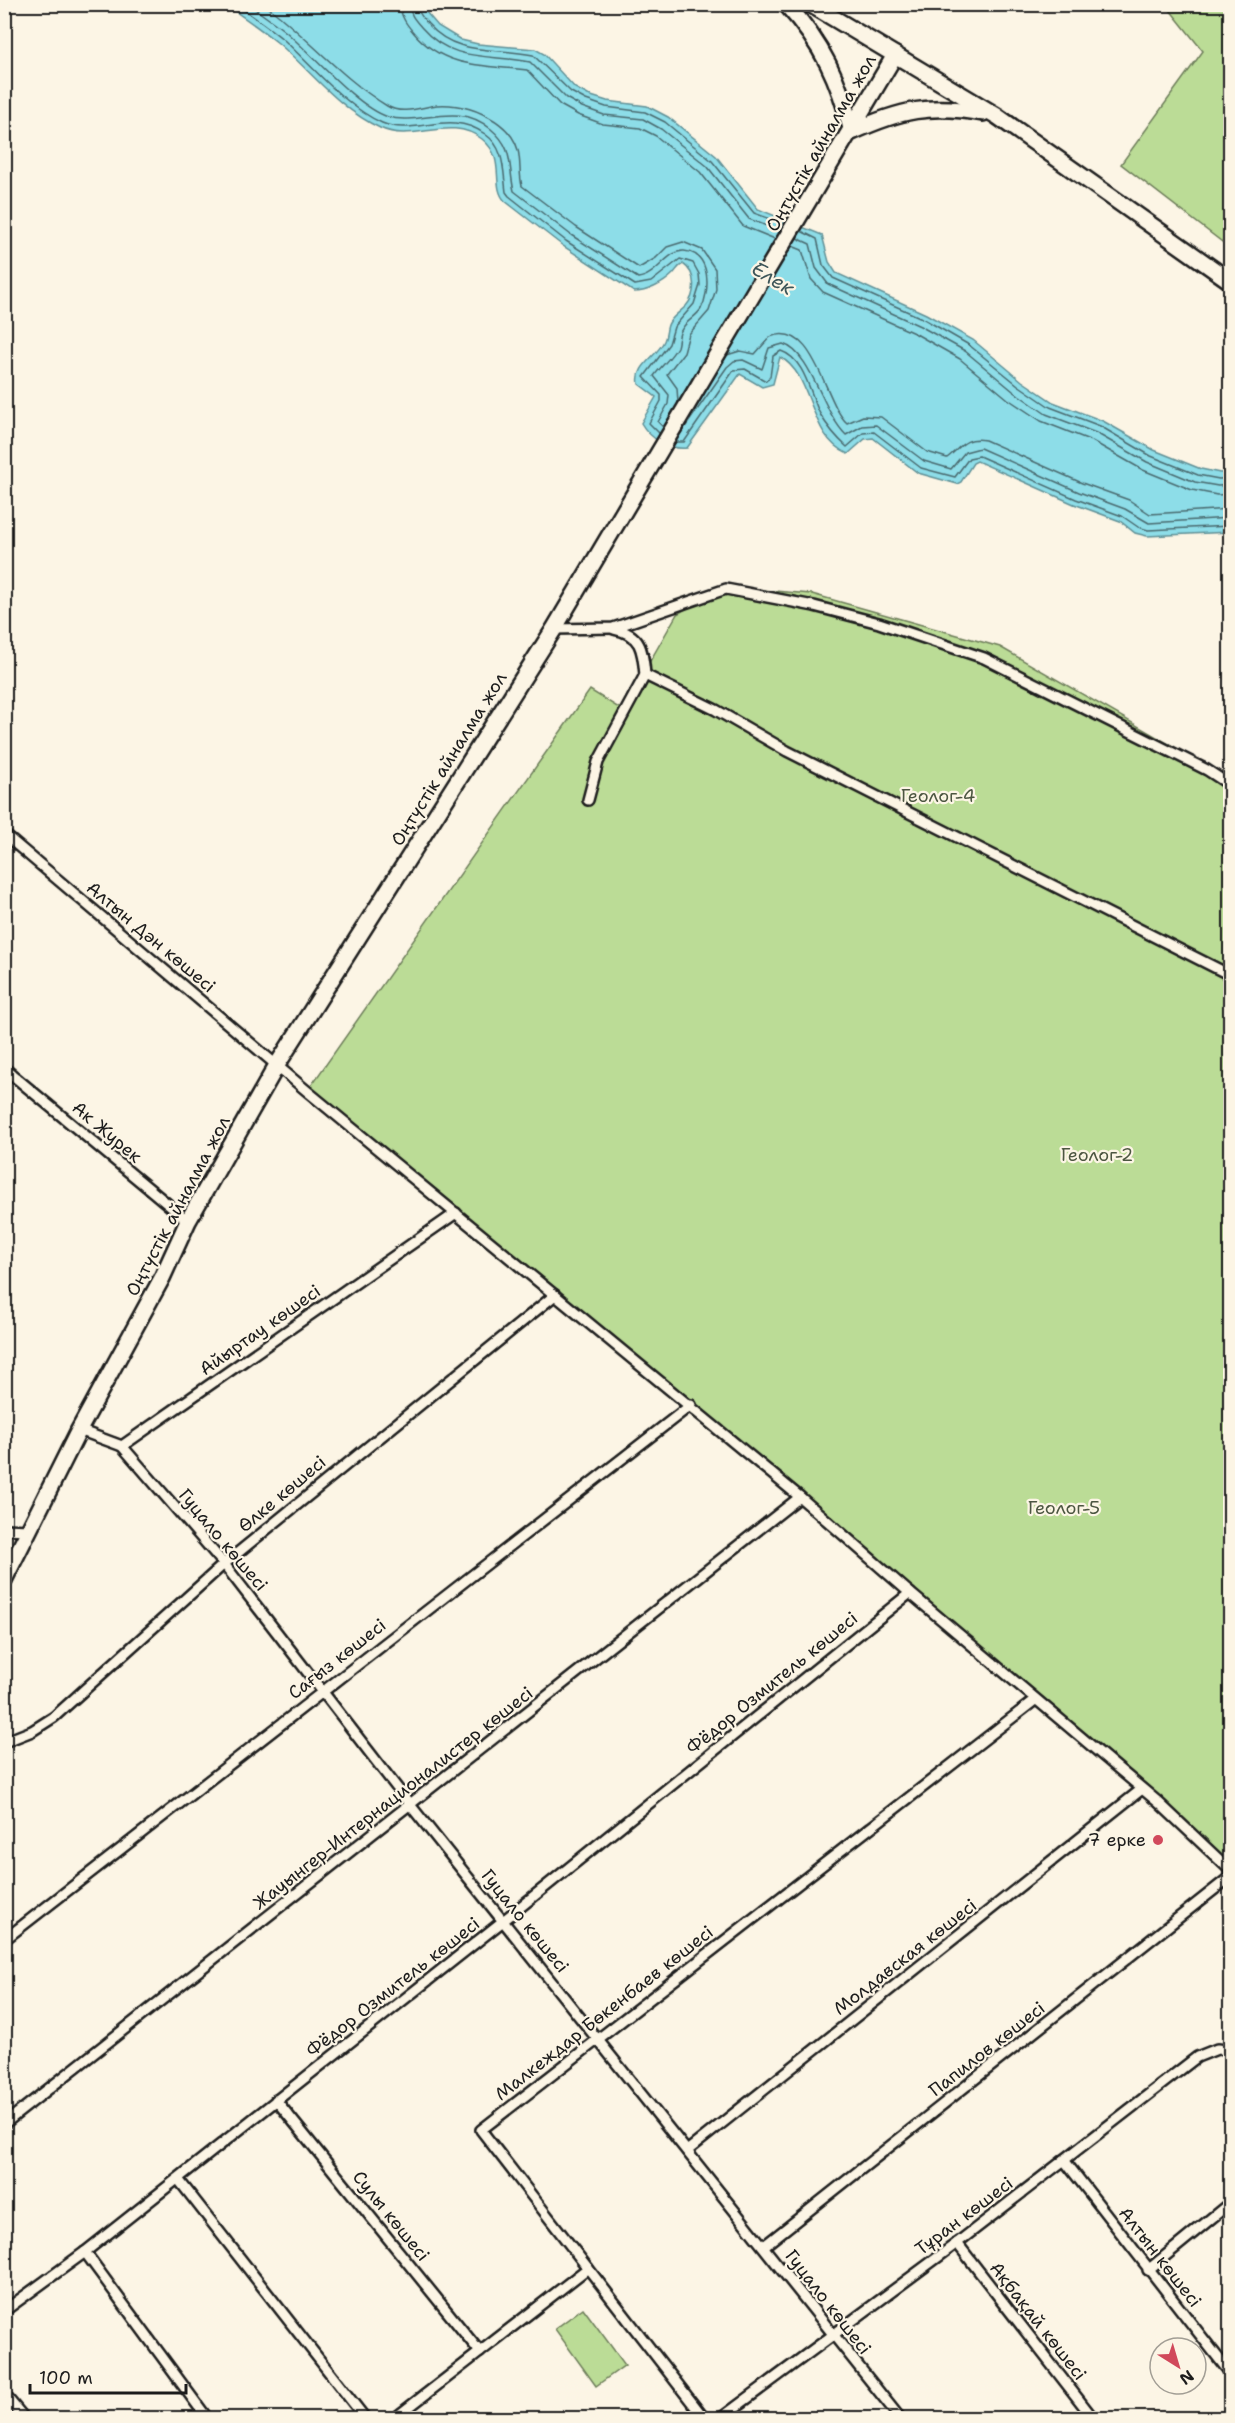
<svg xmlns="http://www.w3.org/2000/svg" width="1235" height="2423" viewBox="0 0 1235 2423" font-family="'Shantell Sans',sans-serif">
  <rect width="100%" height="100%" fill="#fcf5e5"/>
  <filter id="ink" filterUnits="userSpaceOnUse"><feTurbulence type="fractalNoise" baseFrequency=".0167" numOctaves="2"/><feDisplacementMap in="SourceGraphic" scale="12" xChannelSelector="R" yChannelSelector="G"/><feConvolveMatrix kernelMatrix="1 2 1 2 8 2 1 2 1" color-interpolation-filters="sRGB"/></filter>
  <g filter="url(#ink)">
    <g fill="#bbdc96" stroke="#6c7c59" stroke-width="1.5">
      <polygon points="1166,5 1230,5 1230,248 1121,164 1203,51"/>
      <polygon points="725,587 812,594 1000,647 1230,779 1230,1865 308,1090 590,690 622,710 677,614"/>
      <polygon points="583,2308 625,2365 596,2386 555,2329"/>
    </g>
    <path fill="#8ddde8" stroke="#609096" stroke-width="1.5" d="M226,5H420L438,26L461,40L478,44L535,49L544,54L575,88L588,95L607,101L647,106L668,117L716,156L758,209L822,235L829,262L836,273L926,314L973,340L1022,381L1053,402L1103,421L1154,450L1201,469L1220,473L1230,472V532L1147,536L1135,533L1120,521L1074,504L977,461L973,463L961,482L957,484L918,473L873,438L865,439L848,454C807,437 815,376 780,357L773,384L762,387L740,374L687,448C669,450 650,439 641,423L656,397L639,384C635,365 657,357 664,341C667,335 666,328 669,323C673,316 680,312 686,306C696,295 697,273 683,264C677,267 677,270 673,274C663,284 647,292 634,292L563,246L505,201C490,185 507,159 482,139C450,114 413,144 380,128C339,109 311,71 278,43C261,29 243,17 226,5Z"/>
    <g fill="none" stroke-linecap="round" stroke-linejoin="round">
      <g stroke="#49696e" stroke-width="1.5">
        <path d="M236,4C252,16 269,27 284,40C313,67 346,107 382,123C415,137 449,108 485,134C505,148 503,170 506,192L509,196L566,241L635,285L651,282L680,259L693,263L699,274L700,285L694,304L674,327L669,344L644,377L661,395V401L649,423L660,434"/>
        <path d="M249,4C261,14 274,22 286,32C312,54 357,107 388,117C421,126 457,100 491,129C514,148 508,165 514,191L571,235L638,278C657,276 667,250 684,251C712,253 710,292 701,309C696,317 686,321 682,329C678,334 679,341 677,347C671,358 661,366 654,376L669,395L668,404L658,422L663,427"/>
        <path d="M264,4C307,36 341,78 387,106C400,114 416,109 431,106C461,100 509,118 518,150C521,162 519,175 522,186L576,227L639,268L656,258L667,247L683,242L702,250L715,269L716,289L709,311L689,334L684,352L667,374L677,388L678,403"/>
        <path d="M400,4C400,16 407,25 414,33C445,69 484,65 527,70L560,105L578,115L603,124L640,128L656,136L700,172L743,226L775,239"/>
        <path d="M409,4C409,14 416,21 422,28C452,63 490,54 530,62L566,98L582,107L604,115L643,119L661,129L707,166L749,219L780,231"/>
        <path d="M416,4C417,12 423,18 428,24C457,57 495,47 533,55L571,92L586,100L606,107L645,112L665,122L712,161L754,213L784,224"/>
        <polyline points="801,231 817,239 823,265 833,278 924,319 969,345 1018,385 1050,407 1100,426 1151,456 1198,475 1219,479 1230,478"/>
        <polyline points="797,238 810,244 816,268 828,284 920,326 965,351 1013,391 1046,414 1096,433 1147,462 1195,482 1218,486 1230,485"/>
        <polyline points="792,246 802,250 811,279 823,292 916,334 960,359 1008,399 1041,421 1092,441 1143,470 1192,490 1217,495 1230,494"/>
        <path d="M727,355L740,351L755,354L770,337C815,319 824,402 847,423L863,416L881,417L927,452L947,458C960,448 965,436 985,440L1082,483L1129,500L1150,514L1230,509"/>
        <path d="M681,433L727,367L734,361L743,360L762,369L769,348L783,344C812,353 822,412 846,435L862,426L876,425L924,461L951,469L965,452L980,448L1079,492L1125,509L1149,523L1230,518"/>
        <path d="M676,442H684L734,370L745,369L766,381L770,377L773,356L781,351C805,359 810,394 820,414C827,426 836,437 847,447L863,433L874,432L921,468L955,477L969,458L979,456L1076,499L1122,516L1138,527L1148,530L1230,526"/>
      </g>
      <defs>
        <g id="minor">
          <polyline points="554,629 613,628 726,589 814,606 879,623 984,658 1207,770 1230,785"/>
          <path d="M614,629C641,634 643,650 645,675"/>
          <polyline points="588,800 598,762 645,675 716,710 787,751 1230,975"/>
          <polyline points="4,834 307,1091 800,1497 910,1593 1158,1802 1230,1870"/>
          <polyline points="4,1068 188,1221"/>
          <polyline points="79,1430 122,1446 456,1213"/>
          <polyline points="122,1446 224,1564 411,1806 900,2418"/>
          <polyline points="4,1529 29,1530"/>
          <polyline points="4,1742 32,1731 54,1717 224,1564 555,1295"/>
          <polyline points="4,1940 691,1405"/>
          <polyline points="276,2100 480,2352"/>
          <polyline points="4,2124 800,1497"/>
          <polyline points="687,2151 1142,1789"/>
          <polyline points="1064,2160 1230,2373"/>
          <polyline points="178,2179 365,2418"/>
          <polyline points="957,2243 1093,2418"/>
          <polyline points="764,2246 1230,1877"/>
          <polyline points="85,2252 207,2418"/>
          <polyline points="1148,2270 1230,2203"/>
          <polyline points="4,2311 85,2252 503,1921 910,1593"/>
          <polyline points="4,2394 24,2418"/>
          <polyline points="395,2418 588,2268"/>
          <polyline points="704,2418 481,2130 1035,1700"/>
          <polyline points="721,2418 957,2243 1197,2057 1217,2049 1230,2050"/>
        </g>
        <g id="trunk">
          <path d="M786,4C823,45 839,80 852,132C900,110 931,103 983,113"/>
          <polyline points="810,4 997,116 1230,281"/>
          <polyline points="4,1580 79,1430 162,1278 188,1221 277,1065 554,629 895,55"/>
        </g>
      </defs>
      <use href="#minor" stroke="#1c1c1c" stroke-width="14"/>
      <use href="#trunk" stroke="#1c1c1c" stroke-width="20"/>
      <use href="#minor" stroke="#fcf5e5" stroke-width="9"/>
      <use href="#trunk" stroke="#fcf5e5" stroke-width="15"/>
    </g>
  </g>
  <circle fill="#d1495b" stroke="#fcf5e5" stroke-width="2" cx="1158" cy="1840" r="6"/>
  <g text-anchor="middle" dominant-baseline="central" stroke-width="4.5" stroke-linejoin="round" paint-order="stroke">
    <g font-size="18" fill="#1c1c1c" stroke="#fcf5e5">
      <text transform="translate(821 143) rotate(-60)">Оңтүстік айналма жол</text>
      <text transform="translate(449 759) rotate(-58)">Оңтүстік айналма жол</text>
      <text transform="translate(151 937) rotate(40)">Алтын Дән көшесі</text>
      <text transform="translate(107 1132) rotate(40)">Ак Журек</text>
      <text transform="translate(178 1206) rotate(-62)">Оңтүстік айналма жол</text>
      <text transform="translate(260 1330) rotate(-35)">Айыртау көшесі</text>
      <text transform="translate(282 1494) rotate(-40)">Өлке көшесі</text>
      <text transform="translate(223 1540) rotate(50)">Гуцало көшесі</text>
      <text transform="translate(337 1659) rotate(-38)">Сағыз көшесі</text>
      <text transform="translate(772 1683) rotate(-39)">Фёдор Озмитель көшесі</text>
      <text transform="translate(393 1798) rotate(-38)">Жауынгер-Интернационалистер көшесі</text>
      <text transform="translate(525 1921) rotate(51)">Гуцало көшесі</text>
      <text transform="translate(905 1957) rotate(-38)">Молдавская көшесі</text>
      <text transform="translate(393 1987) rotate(-38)">Фёдор Озмитель көшесі</text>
      <text transform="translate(604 2013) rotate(-38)">Малкеждар Бөкенбаев көшесі</text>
      <text transform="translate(987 2049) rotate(-38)">Папилов көшесі</text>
      <text transform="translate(391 2216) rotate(51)">Сулы көшесі</text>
      <text transform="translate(964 2216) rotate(-37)">Тұран көшесі</text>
      <text transform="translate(1160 2257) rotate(52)">Алтын көшесі</text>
      <text transform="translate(828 2302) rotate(52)">Гуцало көшесі</text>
      <text transform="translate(1038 2321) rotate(52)">Ақбақай көшесі</text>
    </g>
    <g font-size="18" fill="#4c5641" stroke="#fcf5e5">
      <text x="938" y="796">Геолог-4</text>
      <text x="1097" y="1155">Геолог-2</text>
      <text x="1064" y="1508">Геолог-5</text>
    </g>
    <g font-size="18" fill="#1c1c1c" stroke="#fcf5e5" text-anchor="end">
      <text x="1146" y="1840">7 ерке</text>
    </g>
    <g font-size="20" font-style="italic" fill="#3e5659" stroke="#fcf5e5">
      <text transform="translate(773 278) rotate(31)">Елек</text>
    </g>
  </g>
  <rect width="1235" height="2423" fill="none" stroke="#fcf5e5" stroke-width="24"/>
  <rect x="12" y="12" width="1211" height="2399" fill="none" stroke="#1c1c1c" stroke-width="2" filter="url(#ink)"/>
  <g transform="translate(1178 2366) rotate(143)"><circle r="28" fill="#fcf5e5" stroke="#a29e95" stroke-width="1.5"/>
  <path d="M0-4.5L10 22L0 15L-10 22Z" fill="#d1495b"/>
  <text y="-9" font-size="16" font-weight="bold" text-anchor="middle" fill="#1c1c1c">N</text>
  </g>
  <path d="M30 2384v9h156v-9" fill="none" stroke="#1c1c1c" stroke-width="3"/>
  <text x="39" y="2384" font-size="18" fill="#1c1c1c" stroke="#fcf5e5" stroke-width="4.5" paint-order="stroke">100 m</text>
</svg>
